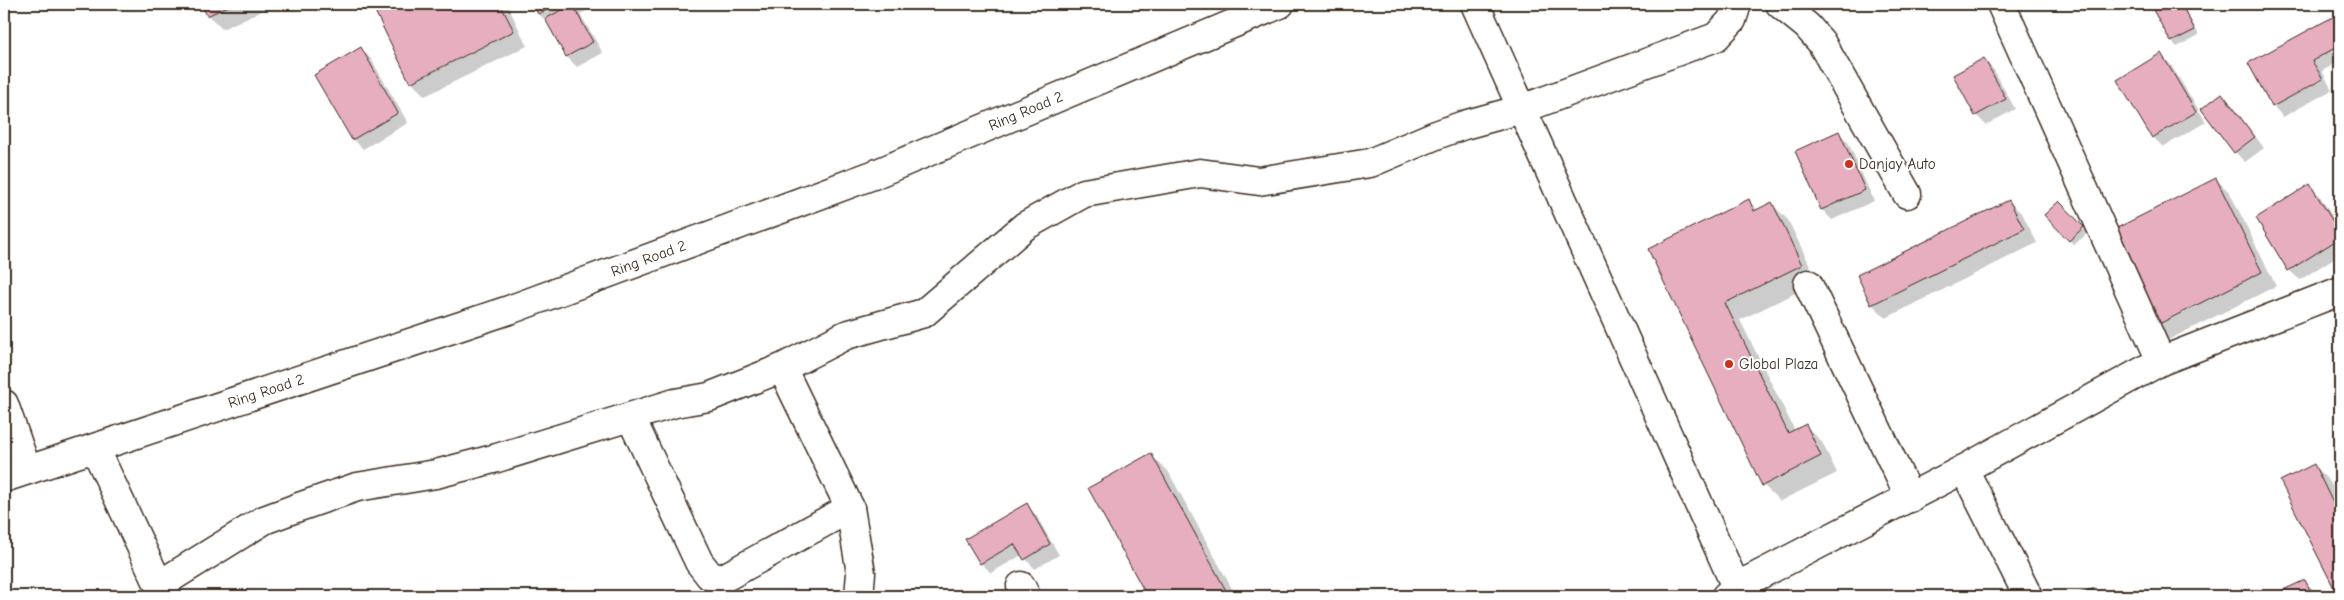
<svg xmlns="http://www.w3.org/2000/svg" width="2344" height="600" viewBox="0 0 2344 600" font-family="'Comic Neue',sans-serif">
  <rect width="100%" height="100%" fill="#fff"/>
  <filter id="ink" filterUnits="userSpaceOnUse"><feTurbulence type="fractalNoise" baseFrequency=".02" numOctaves="2"/><feDisplacementMap in="SourceGraphic" scale="10" xChannelSelector="R" yChannelSelector="G"/><feConvolveMatrix kernelMatrix="1 2 1 2 8 2 1 2 1" color-interpolation-filters="sRGB"/></filter>
  <g filter="url(#ink)">
    <g fill="#0003">
      <polygon points="203,4 277,4 222,29 208,15"/>
      <polygon points="377,4 507,4 527,46 425,96 411,82 374,5"/>
      <polygon points="534,4 601,4 580,14 603,53 577,67 567,57 549,24 539,14"/>
      <polygon points="2168,4 2182,4 2199,35 2177,47 2172,42 2155,10"/>
      <polygon points="2340,14 2340,61 2322,71 2332,90 2283,117 2273,106 2250,63"/>
      <polygon points="361,49 371,59 408,123 363,149 353,139"/>
      <polygon points="2161,55 2171,65 2206,122 2163,147 2153,137"/>
      <polygon points="1984,60 1994,70 2015,109 1986,125 1976,115"/>
      <polygon points="2222,95 2232,105 2264,148 2245,162 2235,152"/>
      <polygon points="1838,132 1848,142 1874,201 1832,220 1822,210 1796,151"/>
      <polygon points="2216,179 2230,193 2276,286 2166,341 2152,327"/>
      <polygon points="2310,186 2320,196 2340,229 2340,254 2300,280 2289,270 2257,219"/>
      <polygon points="1748,201 1758,210 1772,204 1788,220 1818,282 1740,320 1795,431 1806,426 1822,442 1837,473 1780,501 1763,485 1649,250"/>
      <polygon points="2009,201 2023,215 2037,243 1886,318 1872,304"/>
      <polygon points="2059,202 2088,233 2074,245 2046,215"/>
      <polygon points="1151,455 1168,471 1236,596 1149,596 1090,489"/>
      <polygon points="2314,466 2330,482 2340,502 2340,596 2282,482"/>
      <polygon points="1026,505 1036,515 1059,555 1035,569 1022,555 991,573 981,563"/>
      <polygon points="2305,581 2319,596 2273,596"/>
      <polygon points="2096,590 2102,596 2074,596"/>
    </g>
    <g fill="#e7aec0" stroke="#3b2a1e">
      <polygon points="201,4 233,4 207,16"/>
      <polygon points="374,4 500,4 514,31 410,83 372,5"/>
      <polygon points="532,4 559,4 538,14"/>
      <polygon points="572,4 593,42 566,57 545,19"/>
      <polygon points="2165,4 2181,4 2195,30 2171,42 2153,10"/>
      <polygon points="2340,13 2340,45 2312,61 2323,79 2272,107 2248,63"/>
      <polygon points="361,47 398,113 352,140 314,75"/>
      <polygon points="2161,53 2196,112 2152,138 2117,80"/>
      <polygon points="1984,58 2006,99 1975,116 1953,75"/>
      <polygon points="2222,93 2255,137 2234,153 2201,109"/>
      <polygon points="1839,131 1865,190 1821,210 1795,151"/>
      <polygon points="2216,178 2262,272 2151,328 2105,234"/>
      <polygon points="2310,184 2340,233 2340,238 2288,271 2256,218"/>
      <polygon points="1749,199 1754,211 1772,202 1802,265 1725,303 1788,433 1806,424 1821,456 1762,486 1648,249"/>
      <polygon points="2009,200 2024,229 1871,305 1857,275"/>
      <polygon points="2059,201 2084,227 2069,241 2044,215"/>
      <polygon points="1151,453 1229,596 1147,596 1088,488"/>
      <polygon points="2314,464 2334,505 2340,502 2340,596 2338,596 2280,481"/>
      <polygon points="1027,503 1050,544 1024,560 1014,544 980,564 965,539"/>
      <polygon points="2305,580 2313,596 2270,596"/>
      <polygon points="2096,588 2098,596 2070,596"/>
    </g>
    <g fill="none" stroke-linecap="round" stroke-linejoin="round">
      <defs>
        <g id="minor">
          <polyline points="1475,4 1736,587"/>
          <polyline points="1780,4 1807,26 1821,42 1907,194"/>
          <polyline points="2001,4 2161,361"/>
          <polyline points="1808,284 1910,498"/>
          <polyline points="782,368 850,508 861,573 859,596"/>
          <polyline points="4,404 27,470"/>
          <polyline points="631,418 699,562 710,576 722,579 850,508"/>
          <polyline points="95,448 164,596"/>
          <polyline points="1964,469 2028,596"/>
          <polyline points="159,585 264,520 299,507 357,487 436,474 497,458 675,403 709,397 782,368 846,335 924,313 1025,226 1084,193 1200,173 1259,181 1370,163 1436,135 1464,125 1522,109 1716,37 1732,20 1737,4"/>
          <polyline points="1021,586 1026,596"/>
          <polyline points="1726,596 1736,587 1964,469 2161,361 2340,291"/>
        </g>
        <g id="major">
          <path id="s1" d="M4,478L509,310L873,175L1280,4"/>
        </g>
      </defs>
      <use href="#minor" stroke="#3b2a1e" stroke-width="31"/>
      <use href="#major" stroke="#3b2a1e" stroke-width="31"/>
      <use href="#minor" stroke="#fff" stroke-width="28"/>
      <use href="#major" stroke="#fff" stroke-width="28"/>
    </g>
  </g>
  <g fill="#c8321e" stroke="#fff" stroke-width="2">
    <circle cx="1849" cy="164" r="5"/>
    <circle cx="1729" cy="364" r="5"/>
  </g>
  <g text-anchor="middle" dominant-baseline="central" stroke-width="4" stroke-linejoin="round" paint-order="stroke">
    <g font-size="15" fill="#3b2a1e" stroke="#fff">
      <text stroke="none"><textPath href="#s1" startOffset="1086">Ring Road 2</textPath></text>
      <text stroke="none"><textPath href="#s1" startOffset="681">Ring Road 2</textPath></text>
      <text stroke="none"><textPath href="#s1" startOffset="276">Ring Road 2</textPath></text>
    </g>
    <g font-size="15" fill="#3b2a1e" stroke="#fff" text-anchor="start">
      <text x="1859" y="164">Danjay Auto</text>
      <text x="1739" y="364">Global Plaza</text>
    </g>
  </g>
  <rect width="2344" height="600" fill="none" stroke="#fff" stroke-width="20"/>
  <rect x="10" y="10" width="2324" height="580" fill="none" stroke="#3b2a1e" stroke-width="2" filter="url(#ink)"/>
</svg>
